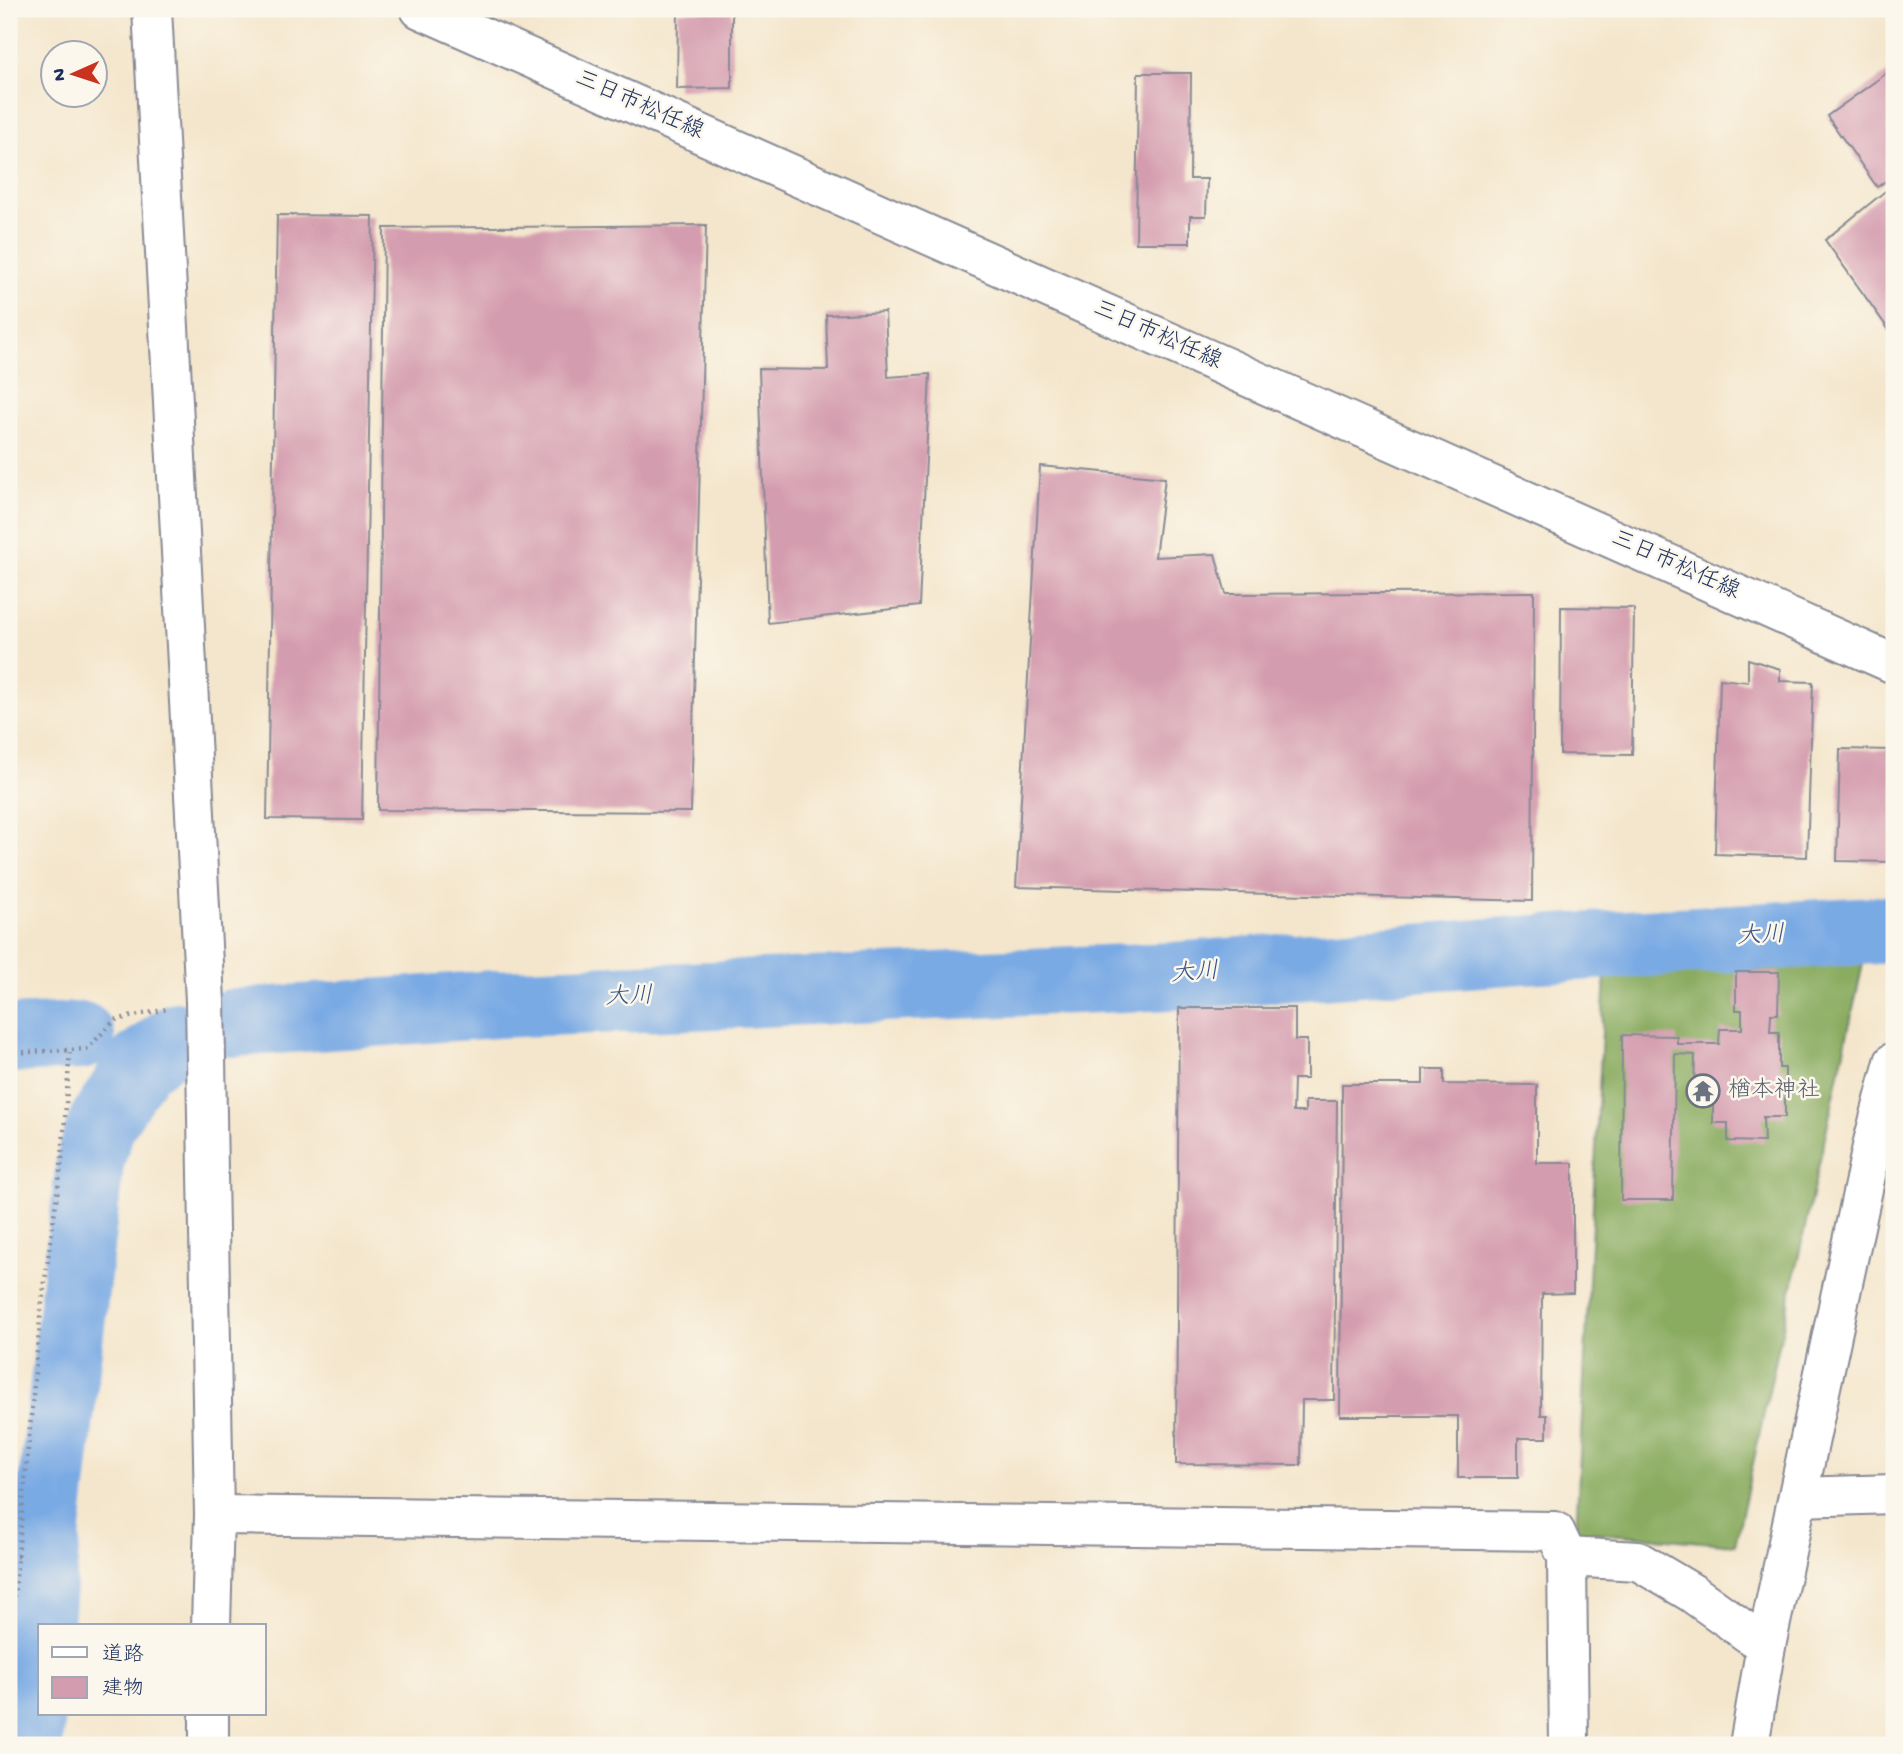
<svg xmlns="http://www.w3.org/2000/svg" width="1903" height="1754" viewBox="0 0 1903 1754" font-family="'Gochi Hand','Klee One',sans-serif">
  <rect width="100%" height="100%" fill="#fbf7ec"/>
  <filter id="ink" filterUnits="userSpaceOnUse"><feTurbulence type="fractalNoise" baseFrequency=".0143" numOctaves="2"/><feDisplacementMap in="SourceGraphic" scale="14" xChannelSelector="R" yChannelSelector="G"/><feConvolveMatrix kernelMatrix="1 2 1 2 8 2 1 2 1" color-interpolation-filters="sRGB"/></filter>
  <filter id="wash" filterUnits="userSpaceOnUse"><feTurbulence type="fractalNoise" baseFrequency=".00686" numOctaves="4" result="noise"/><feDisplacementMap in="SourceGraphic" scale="28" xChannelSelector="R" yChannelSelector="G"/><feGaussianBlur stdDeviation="1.57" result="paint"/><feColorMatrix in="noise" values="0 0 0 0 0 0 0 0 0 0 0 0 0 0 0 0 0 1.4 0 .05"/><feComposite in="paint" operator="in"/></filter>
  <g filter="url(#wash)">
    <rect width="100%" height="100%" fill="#f4e6cc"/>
    <polygon fill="#8aac60" stroke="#526e5f" stroke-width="2" points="1870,932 1735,1545 1576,1531 1607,937"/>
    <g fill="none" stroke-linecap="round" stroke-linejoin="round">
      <g stroke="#7aaae4" stroke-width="68">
        <polyline points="233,1023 496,1004 1174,976 1521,950 1894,929"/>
        <polyline points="9,1039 81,1036"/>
        <polyline points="29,1745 46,1537 90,1162 102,1123 139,1065 178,1036"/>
      </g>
    </g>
    <g id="blocks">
      <g fill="#d49caf">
        <polygon points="732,10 732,88 677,89 678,11"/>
        <polygon points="1894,68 1894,181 1892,177 1877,187 1827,116"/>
        <polygon points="1138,73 1191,73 1190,179 1207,179 1206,216 1190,216 1190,243 1136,243"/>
        <polygon points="1894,184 1894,337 1825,240"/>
        <polygon points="277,215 373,216 362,820 267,819"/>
        <polygon points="706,225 691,812 378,810 384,228"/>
        <polygon points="885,312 888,377 930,374 919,606 768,623 759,369 828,370 826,315"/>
        <polygon points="1040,466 1165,478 1155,557 1215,554 1226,594 1534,592 1532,901 1016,887"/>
        <polygon points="1561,607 1634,608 1632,755 1560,754"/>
        <polygon points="1748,659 1780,669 1780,681 1813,682 1807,857 1715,854 1720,679 1748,682"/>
        <polygon points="1840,749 1894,750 1894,862 1837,861"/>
        <polygon points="1736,972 1779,972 1778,1014 1771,1014 1770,1032 1779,1032 1779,1068 1785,1068 1785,1117 1763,1117 1764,1142 1728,1141 1728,1123 1713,1123 1713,1090 1694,1090 1695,1055 1675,1054 1673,1200 1621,1200 1622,1035 1677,1036 1677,1044 1719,1044 1720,1029 1742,1029 1742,1010 1736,1010"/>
        <polygon points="1179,1008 1295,1008 1295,1040 1307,1040 1307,1079 1294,1079 1293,1112 1305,1112 1305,1101 1337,1101 1334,1400 1302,1400 1301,1465 1176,1464"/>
        <polygon points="1423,1069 1444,1069 1444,1084 1537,1085 1537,1163 1573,1163 1573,1293 1542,1294 1541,1415 1547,1415 1547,1438 1518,1438 1518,1478 1458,1478 1458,1416 1340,1416 1342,1084 1423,1084"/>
      </g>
    </g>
  </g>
  <g filter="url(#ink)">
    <use href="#blocks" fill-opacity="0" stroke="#888a95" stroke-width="2"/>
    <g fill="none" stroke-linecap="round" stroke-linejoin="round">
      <defs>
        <g id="minor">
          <polyline points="152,9 205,1001 214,1515 211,1626"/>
          <polyline points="1798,1497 1894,1494"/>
          <polyline points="214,1515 1555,1531 1567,1557 1569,1745"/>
          <polyline points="1567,1557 1638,1561 1692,1593 1766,1646"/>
          <polyline points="209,1745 209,1714"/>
        </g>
        <polyline id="tertiary" points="1749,1745 1766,1646 1873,1142 1894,1062"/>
        <polyline id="secondary" points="420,9 1894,664"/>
      </defs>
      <use href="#minor" stroke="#888a95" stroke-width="42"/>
      <use href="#tertiary" stroke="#888a95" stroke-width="42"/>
      <use href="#secondary" stroke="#888a95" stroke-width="42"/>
      <g stroke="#888a95" stroke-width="4.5" stroke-dasharray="2 5" stroke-linecap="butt">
        <polyline points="9,1053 87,1049 115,1020 167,1009"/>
        <polyline points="9,1556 19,1556"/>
        <polyline points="9,1653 41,1309 62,1159 70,1050"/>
      </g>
      <use href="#minor" stroke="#fff" stroke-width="38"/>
      <use href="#tertiary" stroke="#fff" stroke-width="38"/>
      <use href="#secondary" stroke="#fff" stroke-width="38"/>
    </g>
  </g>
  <defs>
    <symbol id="temple-ring" viewBox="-11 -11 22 22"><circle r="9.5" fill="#fbf7ec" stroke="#6b7280" stroke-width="1.5"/><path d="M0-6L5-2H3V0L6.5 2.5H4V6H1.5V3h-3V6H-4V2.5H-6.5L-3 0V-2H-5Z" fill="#6b7280"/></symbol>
  </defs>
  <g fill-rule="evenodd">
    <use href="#temple-ring" x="1684" y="1072" width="38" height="38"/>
  </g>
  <g text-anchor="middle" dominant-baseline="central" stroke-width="5" stroke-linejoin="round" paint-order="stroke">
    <g font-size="23" fill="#1b2f5e" stroke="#fbf7ec">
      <text transform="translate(639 106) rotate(24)">三日市松任線</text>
      <text transform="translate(1157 336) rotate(24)">三日市松任線</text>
      <text transform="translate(1675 566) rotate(24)">三日市松任線</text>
    </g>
    <g font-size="23" fill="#5b616d" stroke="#fbf7ec" text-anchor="start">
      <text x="1728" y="1091">楢本神社</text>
    </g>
    <g font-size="24" font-style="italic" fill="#385486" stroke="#fbf7ec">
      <text transform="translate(1761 937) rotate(-3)">大川</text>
      <text transform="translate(1195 974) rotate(-4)">大川</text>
      <text transform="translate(629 998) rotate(-2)">大川</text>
    </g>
  </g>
  <rect width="1903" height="1754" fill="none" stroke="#fbf7ec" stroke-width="35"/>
  <rect x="38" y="1624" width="228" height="91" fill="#fbf7ec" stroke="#a1a7b3" stroke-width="2"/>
  <rect x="52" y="1647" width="35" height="10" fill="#ffffff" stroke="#a1a7b3" stroke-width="2"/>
  <text x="102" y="1660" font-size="21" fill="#1b2f5e">道路</text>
  <rect x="52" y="1677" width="35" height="21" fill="#d49caf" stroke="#a1a7b3" stroke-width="2"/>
  <text x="102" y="1694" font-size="21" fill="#1b2f5e">建物</text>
  <g transform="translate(74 74) rotate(267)"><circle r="33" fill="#fbf7ec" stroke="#a1a7b3" stroke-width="2"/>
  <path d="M0-5L12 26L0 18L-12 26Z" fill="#c8321e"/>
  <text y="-10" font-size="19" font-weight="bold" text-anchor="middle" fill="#1b2f5e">N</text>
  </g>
</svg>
